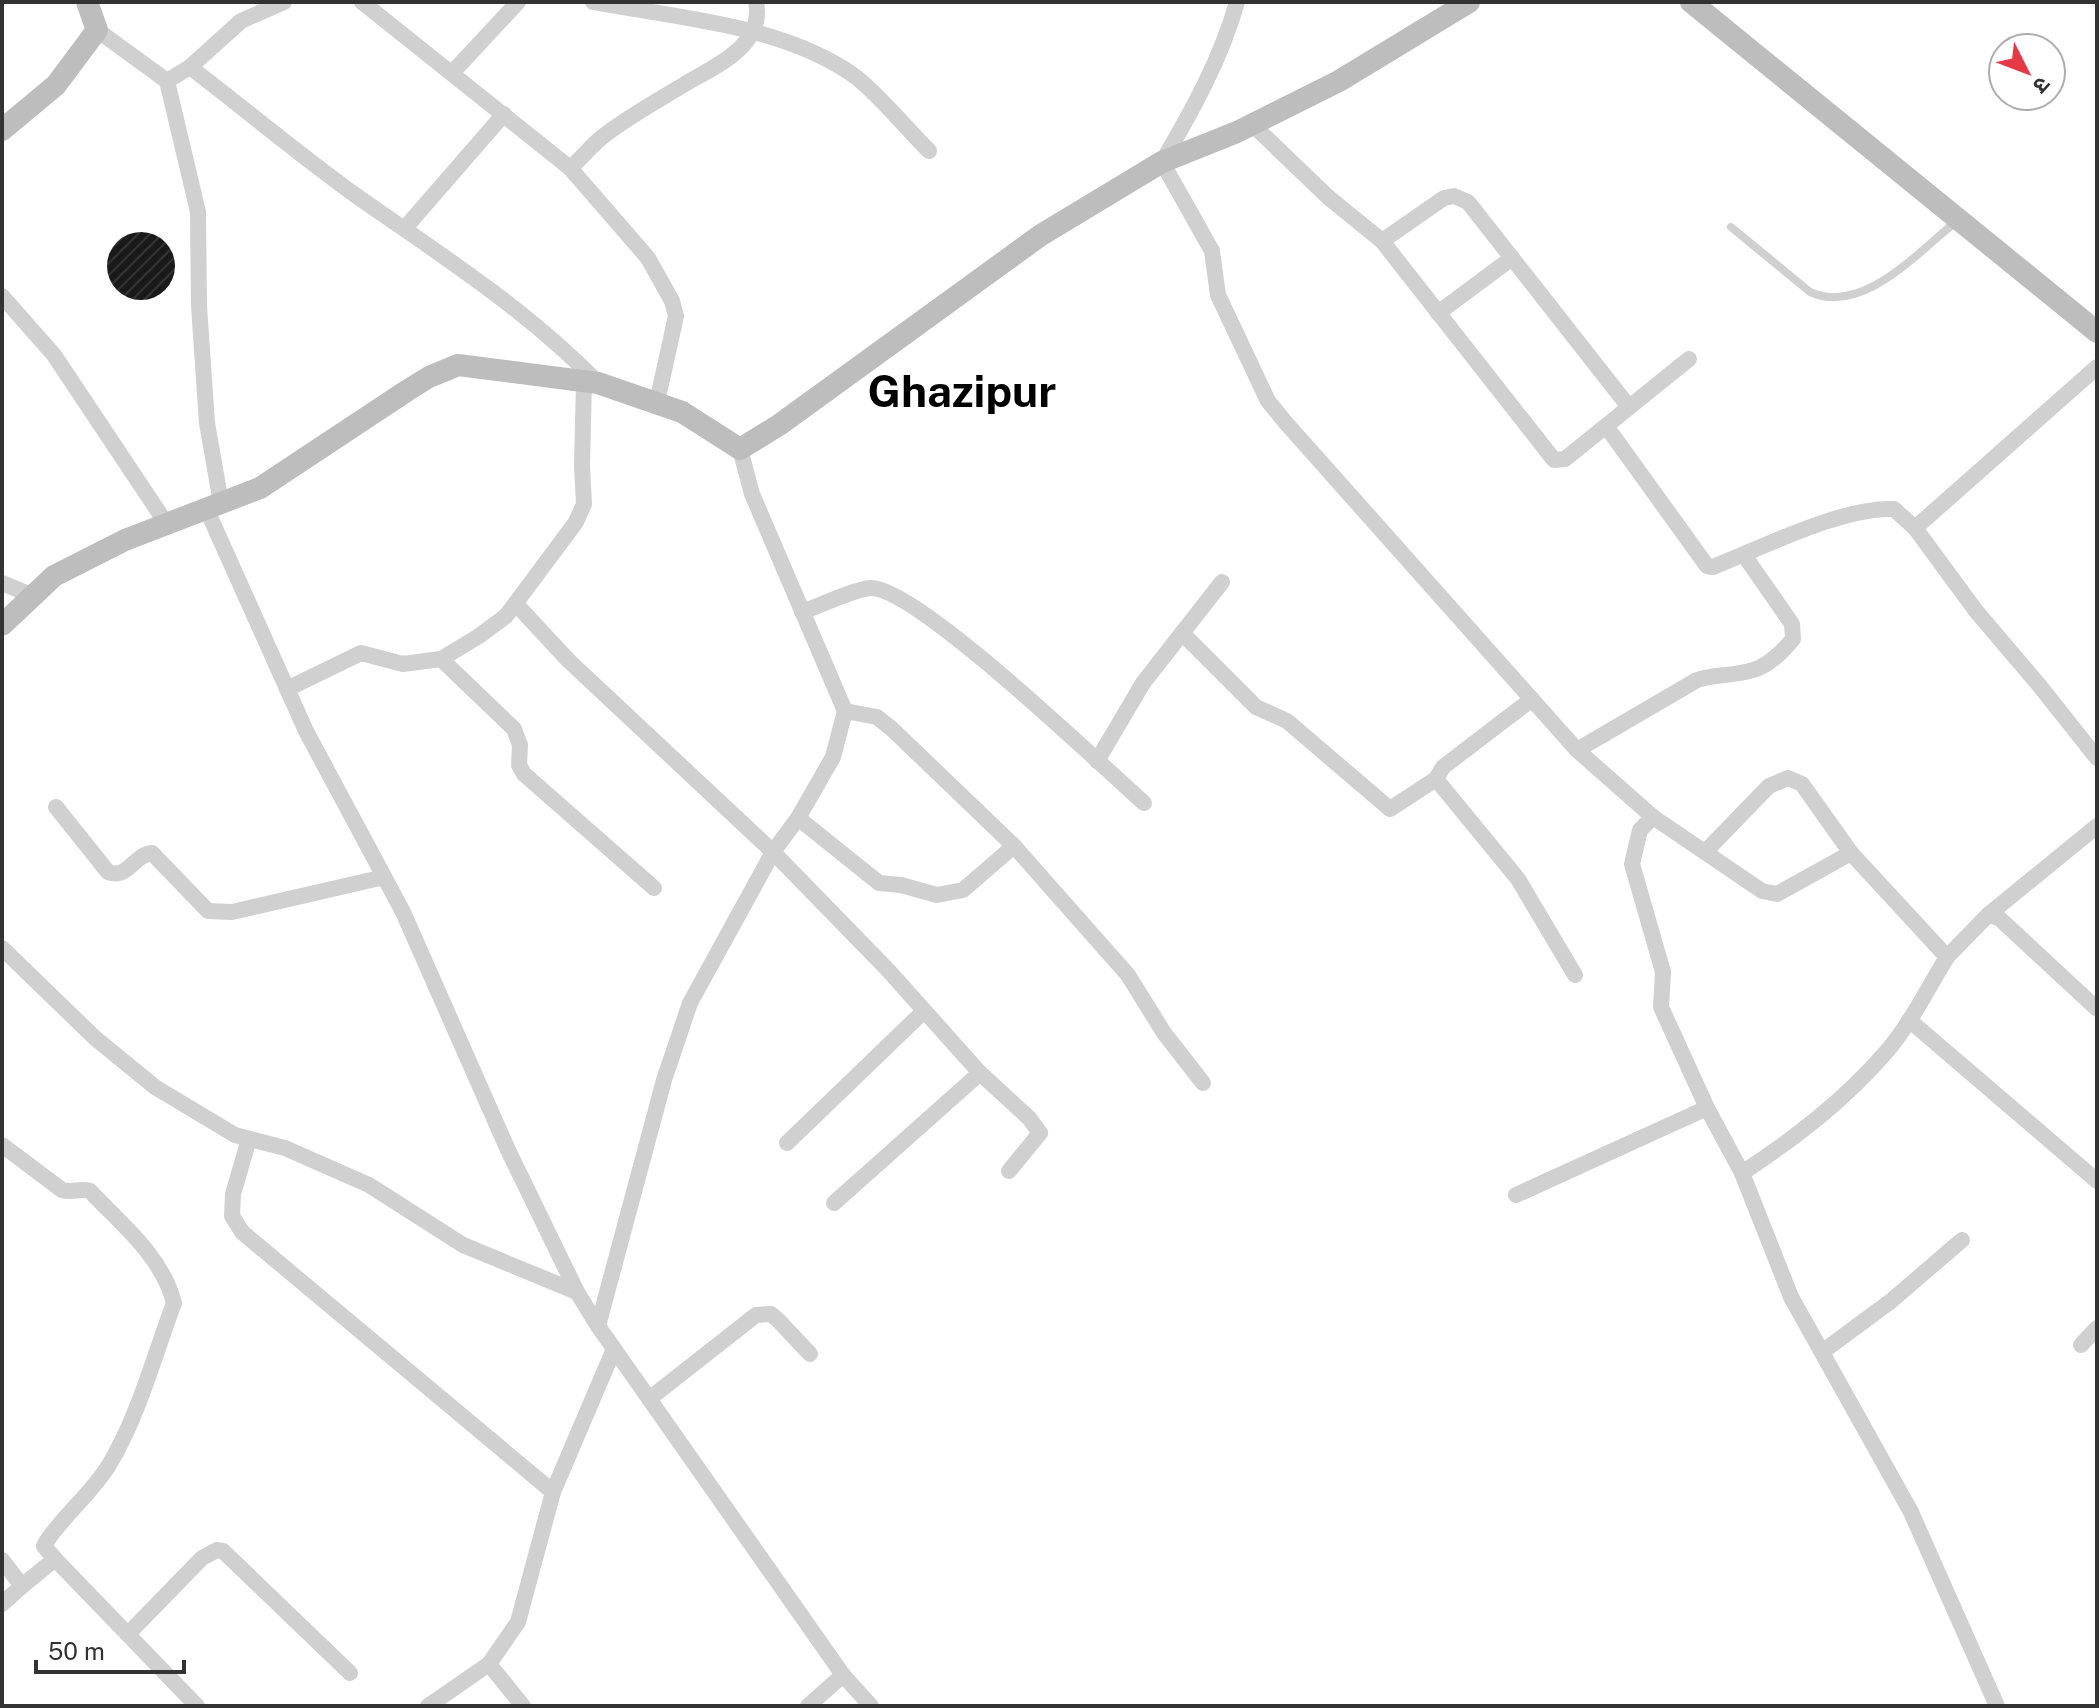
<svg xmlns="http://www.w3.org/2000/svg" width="2099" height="1708" viewBox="0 0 2099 1708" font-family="'Public Sans','Noto Sans Devanagari',sans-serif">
  <defs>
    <pattern id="building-hatch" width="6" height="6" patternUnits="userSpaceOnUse" patternTransform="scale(2)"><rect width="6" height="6" fill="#1a1a1a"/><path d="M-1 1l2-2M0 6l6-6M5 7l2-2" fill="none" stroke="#333"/></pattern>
  </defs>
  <rect width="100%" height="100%" fill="#fff"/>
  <circle fill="url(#building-hatch)" cx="141" cy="266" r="34"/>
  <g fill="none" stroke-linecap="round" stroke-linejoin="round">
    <path stroke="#d0d0d0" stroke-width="8" d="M1731,227L1810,292C1863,316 1919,251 1958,220"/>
    <g stroke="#d0d0d0" stroke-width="16">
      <polyline points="362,2 570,168 648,258 672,301 676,316 657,402"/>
      <path d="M593,2C678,18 785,25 856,77C881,97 906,128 929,151"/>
      <path d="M1237,2C1221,59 1192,111 1162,162L1212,251L1218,295L1268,401L1286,423L1577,750L1653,817L1762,891L1777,894L1851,853L1947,957L1988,915L1999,918L2097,1009"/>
      <path d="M97,30L167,81L190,67C246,110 301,156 358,197C441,255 527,310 598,383"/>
      <polyline points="190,67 241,21 284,2"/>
      <polyline points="452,73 518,2"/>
      <polyline points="167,81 198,212 199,306 207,423 221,503"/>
      <polyline points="1253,125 1328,197 1382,241 1554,460 1565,459 1689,359"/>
      <path d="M570,168C581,159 590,147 601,138C626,118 657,101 685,84C715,66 765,46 756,2"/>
      <polyline points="405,228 504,114"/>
      <polyline points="1382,241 1444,198 1454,196 1468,202 1629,407"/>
      <polyline points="2,296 54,355 166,523"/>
      <polyline points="1438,313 1512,258"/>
      <polyline points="584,381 582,466 584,504 576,522 506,616 479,636 441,659 514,729 520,745 519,765 524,774 654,888"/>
      <path d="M1606,426L1707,566L1713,567C1764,547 1841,507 1894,509L1915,528L1976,611L2039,685L2097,758"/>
      <polyline points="740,449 752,494 845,711 833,757 798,818 773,852 690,1003 664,1080 598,1326 843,1675 871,1706"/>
      <polyline points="206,508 306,731 403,912 508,1150 577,1292 598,1326"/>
      <polyline points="1915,528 2097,367"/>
      <polyline points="2,583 33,596"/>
      <polyline points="516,604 568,660 773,852 888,970 980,1073 1029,1118 1040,1133 1009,1171"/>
      <path d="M802,612C817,607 859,587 872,588C919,590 1099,763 1144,803"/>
      <polyline points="1182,633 1256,707 1287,721 1390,809 1436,779"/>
      <polyline points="287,689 361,653 403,664 441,659"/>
      <polyline points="1532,699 1443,767 1436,779 1518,879 1575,975"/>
      <polyline points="845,711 877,717 892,729 1014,846 1128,975 1164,1033 1203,1083"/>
      <path d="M1577,750L1697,680C1715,674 1735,676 1753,670C1768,666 1784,650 1793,639L1792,624L1744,555"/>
      <polyline points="1097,761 1143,683 1222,582"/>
      <path d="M56,807L108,872C128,880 134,854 152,853L208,911L232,912L384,877"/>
      <path d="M1653,817L1640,830L1632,864L1663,972L1661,1007L1707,1108L1742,1173C1795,1138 1845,1100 1887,1051C1911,1023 1928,988 1947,957"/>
      <polyline points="798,818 879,883 901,885 937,895 963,890 1014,846"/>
      <polyline points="1705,852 1769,786 1788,778 1802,784 1851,853"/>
      <polyline points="1988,915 2097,826"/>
      <polyline points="2,948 95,1038 155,1087 235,1135 285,1148 369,1185 463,1245 577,1292"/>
      <polyline points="1909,1020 2097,1181"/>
      <polyline points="249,1139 233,1194 232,1216 242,1232 553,1492"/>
      <polyline points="787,1143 924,1011"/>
      <path d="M2,1145L62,1190C72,1193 80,1188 90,1191C122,1225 162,1256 174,1303C154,1356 139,1415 109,1465C91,1494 64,1515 46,1542L44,1546L55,1559"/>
      <polyline points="1742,1173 1791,1297 1911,1512 1997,1706"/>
      <polyline points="1516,1195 1707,1108"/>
      <polyline points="834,1203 980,1073"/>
      <polyline points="2081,1345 2097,1328"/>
      <polyline points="1822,1352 1891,1301 1962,1240"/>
      <polyline points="649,1399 756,1315 771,1314 778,1320 810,1354"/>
      <polyline points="2,1560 22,1586 55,1559 197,1706"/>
      <polyline points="2,1604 22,1586"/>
      <polyline points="128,1634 202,1558 217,1550 223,1551 350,1673"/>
      <polyline points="489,1664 523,1706"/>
      <polyline points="428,1706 489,1664 518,1622 553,1492 614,1349"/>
      <polyline points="808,1706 843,1675"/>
    </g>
    <g stroke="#bdbdbd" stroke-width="22">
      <polyline points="1691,2 2097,332"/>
      <polyline points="2,130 56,85 97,30 87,2"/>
      <polyline points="2,625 54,576 125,540 260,488 408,390 429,377 458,365 598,383 682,412 740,449 779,425 1041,235 1162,162 1237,132 1339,81 1469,2"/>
    </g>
  </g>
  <g text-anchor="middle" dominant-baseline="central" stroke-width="8" stroke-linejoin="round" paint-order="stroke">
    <g font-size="44" font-weight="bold" fill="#000" stroke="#fff">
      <text x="962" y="391">Ghazipur</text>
    </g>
  </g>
  <rect width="2099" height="1708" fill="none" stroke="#333333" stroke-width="8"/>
  <g transform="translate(2027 72) rotate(132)"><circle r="38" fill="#ffffff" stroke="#adadad" stroke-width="2"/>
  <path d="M0-6L14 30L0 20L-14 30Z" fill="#e63946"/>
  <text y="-12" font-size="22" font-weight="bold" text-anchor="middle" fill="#333333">उ</text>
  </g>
  <path d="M36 1660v12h148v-12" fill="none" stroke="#333333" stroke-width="4"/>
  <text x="48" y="1660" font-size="24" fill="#333333" stroke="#ffffff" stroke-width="6" paint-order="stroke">50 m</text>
</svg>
